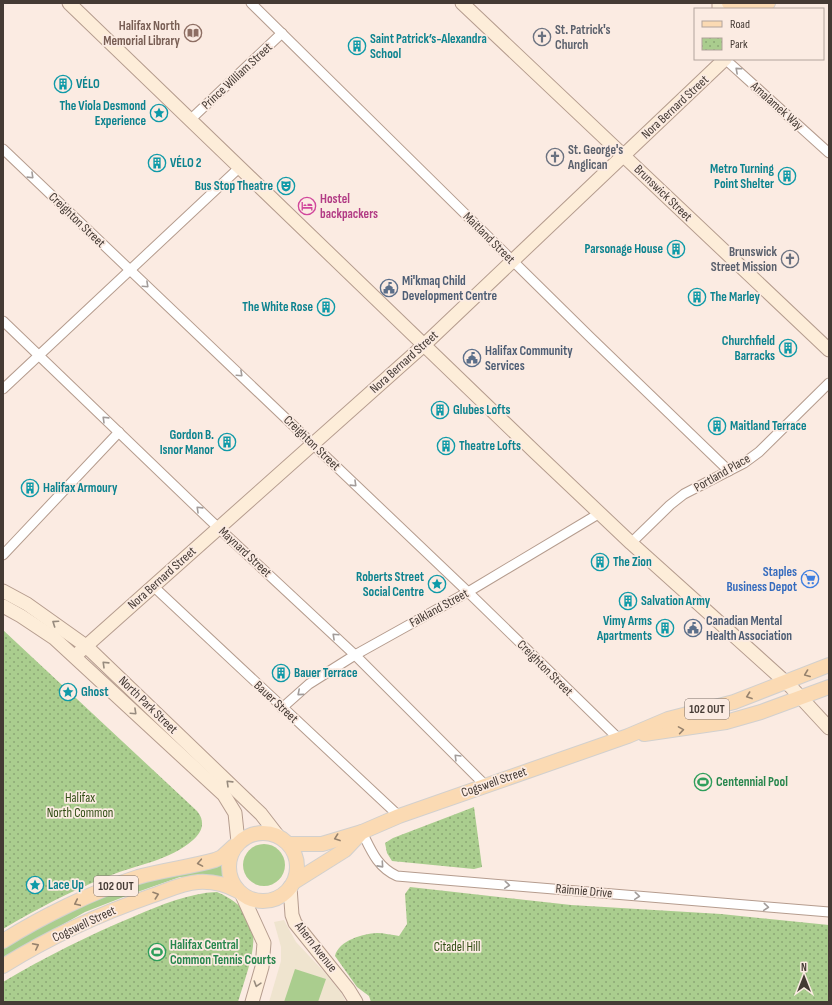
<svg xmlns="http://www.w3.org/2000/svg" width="832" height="1005" viewBox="0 0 832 1005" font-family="'Sofia Sans Condensed',sans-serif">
  <defs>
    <pattern id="park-dots" width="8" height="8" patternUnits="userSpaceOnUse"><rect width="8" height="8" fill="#aacd8e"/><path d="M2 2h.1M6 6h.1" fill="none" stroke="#8ca775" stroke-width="1.8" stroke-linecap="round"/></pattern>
  </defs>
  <rect width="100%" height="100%" fill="#fbebe2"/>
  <polygon fill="#efe4cf" points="284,920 296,942 327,975 342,994 346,1002 269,1002 281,961 281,947 274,922"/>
  <g fill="#aacd8e">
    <circle cx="264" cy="865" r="21"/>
    <polygon points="221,862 223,866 222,878 201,876 180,877 126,896 85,912 3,958 3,947 79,905 126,885"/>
    <polygon points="295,969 326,979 318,1002 284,1002"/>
  </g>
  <g fill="url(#park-dots)">
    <path d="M3,630L197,811C206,822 202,832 193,840C171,860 136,865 109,876C72,890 37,909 3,929Z"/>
    <polygon points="474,807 482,867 474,869 392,861 387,853 385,843 393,838"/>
    <path d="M410,887L571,905L721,914L829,925V1002H371L369,996L357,987L335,956C339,940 363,934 377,933C384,933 392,935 399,936L407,924L405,894Z"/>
    <path d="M217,892C273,916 251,958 238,1002H3V982C45,957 89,935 135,916C161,905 189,893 217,892Z"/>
  </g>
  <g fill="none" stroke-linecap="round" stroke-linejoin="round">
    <defs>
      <g id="street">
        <polyline points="251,3 590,337 729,471"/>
        <polyline points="725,59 829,153"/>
        <polyline points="191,119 282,33"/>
        <polyline points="3,149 468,592 619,739"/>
        <polyline points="3,321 210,520 355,655 485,785"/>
        <polyline points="3,389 240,167"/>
        <polyline points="631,543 670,505 684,494 744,463 759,452 829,383"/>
        <polyline points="3,555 119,432"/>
        <polyline points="153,586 399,816"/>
        <polyline points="282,708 309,684 355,655 468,592 600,513"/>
        <path d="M362,832C371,850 377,867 397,876L829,912"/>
      </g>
      <g id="secondary">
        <polyline points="69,3 535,452 631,543 791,687 829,728"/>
        <polyline points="462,3 829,350"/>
        <polyline points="719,9 719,3"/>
        <polyline points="3,591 27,604 86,646 261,814 278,836"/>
        <polyline points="3,606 21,616 54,638 224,795 235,813 238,842"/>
        <polyline points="75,656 424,345 725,59"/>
        <polyline points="290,887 292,915 295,923 348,989 356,1002"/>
        <polyline points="242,895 264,943 262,967 252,1002"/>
      </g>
      <g id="primary">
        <path d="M729,3C742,10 755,10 768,3"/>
        <polyline points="644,734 726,722 761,712 829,687"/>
        <circle cx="263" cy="867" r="34"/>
        <polyline points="290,844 322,844 362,832 399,816 628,736 668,719 734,702 829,665"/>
        <polyline points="294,882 345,850 362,832"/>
        <path d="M3,941C41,917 94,891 138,877C163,870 190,867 215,860L222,857L234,846"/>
        <path d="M3,966C50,937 99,914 151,896C166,891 182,883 198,882C213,881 225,884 238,891"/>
      </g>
    </defs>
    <use href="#street" stroke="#b59c8e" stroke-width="11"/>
    <use href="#secondary" stroke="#b59c8e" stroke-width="15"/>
    <use href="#primary" stroke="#d2d0ce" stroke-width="16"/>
    <use href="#street" stroke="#fff" stroke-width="9"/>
    <use href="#secondary" stroke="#fdedd9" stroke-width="13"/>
    <use href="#primary" stroke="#fbdab3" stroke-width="14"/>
  </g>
  <defs><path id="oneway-chevron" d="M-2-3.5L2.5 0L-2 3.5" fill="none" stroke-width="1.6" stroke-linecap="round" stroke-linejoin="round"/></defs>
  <g stroke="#a29c9a">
    <use href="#oneway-chevron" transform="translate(738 70) rotate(-138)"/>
    <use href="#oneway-chevron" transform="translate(31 176) rotate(44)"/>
    <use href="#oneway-chevron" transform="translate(146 285) rotate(43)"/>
    <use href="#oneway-chevron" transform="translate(240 374) rotate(43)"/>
    <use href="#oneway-chevron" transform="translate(105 419) rotate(-136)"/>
    <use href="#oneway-chevron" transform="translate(354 484) rotate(44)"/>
    <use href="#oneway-chevron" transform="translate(199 509) rotate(-136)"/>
    <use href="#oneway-chevron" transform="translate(335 636) rotate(-137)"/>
    <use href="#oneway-chevron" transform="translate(300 693) rotate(139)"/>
    <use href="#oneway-chevron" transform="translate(457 757) rotate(-135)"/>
    <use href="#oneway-chevron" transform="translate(381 865) rotate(48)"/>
    <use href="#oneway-chevron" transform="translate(507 885) rotate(5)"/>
    <use href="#oneway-chevron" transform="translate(637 896) rotate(5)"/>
    <use href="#oneway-chevron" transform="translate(766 907) rotate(5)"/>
  </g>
  <g stroke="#978b7e">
    <use href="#oneway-chevron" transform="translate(55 623) rotate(-146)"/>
    <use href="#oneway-chevron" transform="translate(105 664) rotate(-136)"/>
    <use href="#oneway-chevron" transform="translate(134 712) rotate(43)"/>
    <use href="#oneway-chevron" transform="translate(229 783) rotate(-136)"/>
    <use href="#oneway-chevron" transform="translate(257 984) rotate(107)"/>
  </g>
  <g stroke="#96826d">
    <use href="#oneway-chevron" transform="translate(807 674) rotate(159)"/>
    <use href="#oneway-chevron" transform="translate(749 696) rotate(160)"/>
    <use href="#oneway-chevron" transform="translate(681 730) rotate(-9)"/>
    <use href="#oneway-chevron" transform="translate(337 838) rotate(160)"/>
    <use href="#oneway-chevron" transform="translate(200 863) rotate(170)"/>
    <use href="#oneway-chevron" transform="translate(156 895) rotate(-19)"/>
    <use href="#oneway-chevron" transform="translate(77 903) rotate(155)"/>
    <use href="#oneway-chevron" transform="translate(36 946) rotate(-27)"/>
  </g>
  <defs>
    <symbol id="library-ring" viewBox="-11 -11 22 22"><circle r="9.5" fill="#fbebe2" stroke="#8d6e63" stroke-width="1.5"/><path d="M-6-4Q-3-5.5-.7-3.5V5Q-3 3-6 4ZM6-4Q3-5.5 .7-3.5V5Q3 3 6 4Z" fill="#8d6e63"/></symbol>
    <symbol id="church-ring" viewBox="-11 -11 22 22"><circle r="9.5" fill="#fbebe2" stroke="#6b7280" stroke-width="1.5"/><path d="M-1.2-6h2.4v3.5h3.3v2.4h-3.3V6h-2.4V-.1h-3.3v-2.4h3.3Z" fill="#6b7280"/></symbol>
    <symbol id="building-ring" viewBox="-11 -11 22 22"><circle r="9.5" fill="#fbebe2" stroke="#0f9aa8" stroke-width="1.5"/><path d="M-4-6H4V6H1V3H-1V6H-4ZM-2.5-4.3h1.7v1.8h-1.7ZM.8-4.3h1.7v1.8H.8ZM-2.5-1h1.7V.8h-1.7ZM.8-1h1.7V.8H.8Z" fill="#0f9aa8"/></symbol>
    <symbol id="sight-ring" viewBox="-11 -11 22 22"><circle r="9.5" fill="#fbebe2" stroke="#0f9aa8" stroke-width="1.5"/><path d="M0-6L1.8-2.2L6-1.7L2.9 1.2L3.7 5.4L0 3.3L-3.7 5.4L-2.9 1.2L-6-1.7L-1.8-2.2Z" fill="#0f9aa8"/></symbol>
    <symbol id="theatre-ring" viewBox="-11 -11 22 22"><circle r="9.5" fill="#fbebe2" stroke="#0f9aa8" stroke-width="1.5"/><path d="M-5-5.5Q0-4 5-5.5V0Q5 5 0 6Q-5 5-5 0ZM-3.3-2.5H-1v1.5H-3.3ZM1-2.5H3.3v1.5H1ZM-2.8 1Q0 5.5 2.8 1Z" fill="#0f9aa8"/></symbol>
    <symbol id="hotel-ring" viewBox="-11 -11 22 22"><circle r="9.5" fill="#fbebe2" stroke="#d1479c" stroke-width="1.5"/><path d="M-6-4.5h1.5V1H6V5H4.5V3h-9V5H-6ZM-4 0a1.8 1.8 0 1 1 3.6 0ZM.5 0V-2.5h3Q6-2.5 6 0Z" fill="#d1479c"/></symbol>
    <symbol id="civic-ring" viewBox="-11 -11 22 22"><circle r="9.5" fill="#fbebe2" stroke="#5c6f8a" stroke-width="1.5"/><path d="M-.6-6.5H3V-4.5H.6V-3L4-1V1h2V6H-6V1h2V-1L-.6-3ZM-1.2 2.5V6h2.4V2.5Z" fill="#5c6f8a"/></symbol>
    <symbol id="supermarket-ring" viewBox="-11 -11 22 22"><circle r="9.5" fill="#fbebe2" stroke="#3f7fe0" stroke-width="1.5"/><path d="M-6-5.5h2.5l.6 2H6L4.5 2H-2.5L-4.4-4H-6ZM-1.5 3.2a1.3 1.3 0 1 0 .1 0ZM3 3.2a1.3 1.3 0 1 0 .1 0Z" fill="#3f7fe0"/></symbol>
    <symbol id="stadium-ring" viewBox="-11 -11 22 22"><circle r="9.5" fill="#fbebe2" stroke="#2e9e5b" stroke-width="1.5"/><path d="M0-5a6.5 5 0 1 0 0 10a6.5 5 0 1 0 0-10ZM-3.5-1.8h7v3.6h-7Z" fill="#2e9e5b"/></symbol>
  </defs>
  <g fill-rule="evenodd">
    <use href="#library-ring" x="183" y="23" width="20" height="20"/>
    <use href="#church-ring" x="532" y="27" width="20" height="20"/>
    <use href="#building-ring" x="347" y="36" width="20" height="20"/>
    <use href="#building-ring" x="53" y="74" width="20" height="20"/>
    <use href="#sight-ring" x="149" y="103" width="20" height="20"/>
    <use href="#church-ring" x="545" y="147" width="20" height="20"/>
    <use href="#building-ring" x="147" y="153" width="20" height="20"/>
    <use href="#building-ring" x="777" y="166" width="20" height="20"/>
    <use href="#theatre-ring" x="276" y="176" width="20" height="20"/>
    <use href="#hotel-ring" x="297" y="196" width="20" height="20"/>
    <use href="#building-ring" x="666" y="239" width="20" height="20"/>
    <use href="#church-ring" x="780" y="249" width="20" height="20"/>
    <use href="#civic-ring" x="379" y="278" width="20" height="20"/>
    <use href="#building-ring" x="687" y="287" width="20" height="20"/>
    <use href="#building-ring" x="316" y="297" width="20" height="20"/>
    <use href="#building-ring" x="778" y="338" width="20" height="20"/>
    <use href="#civic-ring" x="462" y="348" width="20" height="20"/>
    <use href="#building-ring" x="430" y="400" width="20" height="20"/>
    <use href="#building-ring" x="707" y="416" width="20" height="20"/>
    <use href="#building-ring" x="217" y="432" width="20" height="20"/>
    <use href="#building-ring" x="436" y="436" width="20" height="20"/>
    <use href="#building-ring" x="20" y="478" width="20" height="20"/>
    <use href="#building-ring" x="590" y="552" width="20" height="20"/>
    <use href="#supermarket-ring" x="800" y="569" width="20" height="20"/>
    <use href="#sight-ring" x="427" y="574" width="20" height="20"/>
    <use href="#building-ring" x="618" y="591" width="20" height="20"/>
    <use href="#building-ring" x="655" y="618" width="20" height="20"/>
    <use href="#civic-ring" x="683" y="618" width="20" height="20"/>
    <use href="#building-ring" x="271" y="663" width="20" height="20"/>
    <use href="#sight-ring" x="58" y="682" width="20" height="20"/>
    <use href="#stadium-ring" x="693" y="772" width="20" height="20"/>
    <use href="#sight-ring" x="25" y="875" width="20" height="20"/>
    <use href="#stadium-ring" x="147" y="942" width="20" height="20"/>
  </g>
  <g text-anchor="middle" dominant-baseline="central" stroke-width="3.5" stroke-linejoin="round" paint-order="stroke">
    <g fill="#fbebe2" stroke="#7b6f68" stroke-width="1">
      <rect x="685" y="699" width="44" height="20" rx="3"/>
      <rect x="94" y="876" width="44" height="20" rx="3"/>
    </g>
    <g font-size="12" font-weight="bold" fill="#443a34">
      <text x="707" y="709">102 OUT</text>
      <text x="116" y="886">102 OUT</text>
    </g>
    <g font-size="13" font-weight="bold" fill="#785e54" stroke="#fbebe2" text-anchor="end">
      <text x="180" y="26">Halifax North<tspan x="180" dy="15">Memorial Library</tspan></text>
    </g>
    <g font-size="13" font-weight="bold" fill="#5b616d" stroke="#fbebe2" text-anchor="start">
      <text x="555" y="30">St. Patrick's<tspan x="555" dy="15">Church</tspan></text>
      <text x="568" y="150">St. George's<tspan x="568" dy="15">Anglican</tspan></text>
      <text x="777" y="252" text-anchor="end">Brunswick<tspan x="777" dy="15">Street Mission</tspan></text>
    </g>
    <g font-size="13" font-weight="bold" fill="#0d838f" stroke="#fbebe2" text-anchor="start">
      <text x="370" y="39">Saint Patrick’s-Alexandra<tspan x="370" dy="15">School</tspan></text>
      <text x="76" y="84">VÉLO</text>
      <text x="146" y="106" text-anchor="end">The Viola Desmond<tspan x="146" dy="15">Experience</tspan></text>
      <text x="170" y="163">VÉLO 2</text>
      <text x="774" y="169" text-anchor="end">Metro Turning<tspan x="774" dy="15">Point Shelter</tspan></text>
      <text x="273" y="186" text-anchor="end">Bus Stop Theatre</text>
      <text x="663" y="249" text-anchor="end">Parsonage House</text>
      <text x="710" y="297">The Marley</text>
      <text x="313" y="307" text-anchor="end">The White Rose</text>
      <text x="775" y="341" text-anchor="end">Churchfield<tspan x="775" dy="15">Barracks</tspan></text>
      <text x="453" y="410">Glubes Lofts</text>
      <text x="730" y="426">Maitland Terrace</text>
      <text x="214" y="435" text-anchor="end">Gordon B.<tspan x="214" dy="15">Isnor Manor</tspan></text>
      <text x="459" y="446">Theatre Lofts</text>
      <text x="43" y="488">Halifax Armoury</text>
      <text x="613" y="562">The Zion</text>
      <text x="424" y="577" text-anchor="end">Roberts Street<tspan x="424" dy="15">Social Centre</tspan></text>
      <text x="641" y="601">Salvation Army</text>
      <text x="652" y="621" text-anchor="end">Vimy Arms<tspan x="652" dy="15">Apartments</tspan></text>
      <text x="294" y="673">Bauer Terrace</text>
      <text x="81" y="692">Ghost</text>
      <text x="48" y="885">Lace Up</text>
    </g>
    <g font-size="13" fill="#443a34" stroke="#fbebe2">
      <text transform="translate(237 76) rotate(-43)">Prince William Street</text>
      <text transform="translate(777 106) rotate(42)">Amalamek Way</text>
      <text transform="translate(675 107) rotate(-43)">Nora Bernard Street</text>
      <text transform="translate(663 193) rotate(44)">Brunswick Street</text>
      <text transform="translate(77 220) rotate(44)">Creighton Street</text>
      <text transform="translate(489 238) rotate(45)">Maitland Street</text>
      <text transform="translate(404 362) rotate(-42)">Nora Bernard Street</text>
      <text transform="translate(312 443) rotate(44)">Creighton Street</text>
      <text transform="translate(722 473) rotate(-30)">Portland Place</text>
      <text transform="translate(245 552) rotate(43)">Maynard Street</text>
      <text transform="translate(162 578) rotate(-42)">Nora Bernard Street</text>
      <text transform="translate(439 608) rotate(-29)">Falkland Street</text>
      <text transform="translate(545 668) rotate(45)">Creighton Street</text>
      <text transform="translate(276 702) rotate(43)">Bauer Street</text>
      <text transform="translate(148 705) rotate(44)">North Park Street</text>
      <text transform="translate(494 782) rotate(-19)">Cogswell Street</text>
      <text transform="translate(584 891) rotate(5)">Rainnie Drive</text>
      <text transform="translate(84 924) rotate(-25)">Cogswell Street</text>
      <text transform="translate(316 947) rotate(52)">Ahern Avenue</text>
    </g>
    <g font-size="13" font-weight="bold" fill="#b23c85" stroke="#fbebe2" text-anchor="start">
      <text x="320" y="199">Hostel<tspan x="320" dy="15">backpackers</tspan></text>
    </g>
    <g font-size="13" font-weight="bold" fill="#4e5e75" stroke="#fbebe2" text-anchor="start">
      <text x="402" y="281">Mi'kmaq Child<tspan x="402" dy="15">Development Centre</tspan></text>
      <text x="485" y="351">Halifax Community<tspan x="485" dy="15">Services</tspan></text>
      <text x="706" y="621">Canadian Mental<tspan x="706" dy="15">Health Association</tspan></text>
    </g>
    <g font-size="13" font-weight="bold" fill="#366cbe" stroke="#fbebe2" text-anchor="end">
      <text x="797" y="572">Staples<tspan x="797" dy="15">Business Depot</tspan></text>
    </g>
    <g font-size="13" font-weight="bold" fill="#27864d" stroke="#fbebe2" text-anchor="start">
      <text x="716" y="782">Centennial Pool</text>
      <text x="170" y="945">Halifax Central<tspan x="170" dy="15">Common Tennis Courts</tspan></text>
    </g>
    <g font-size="13" fill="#324e15" stroke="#fbebe2">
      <text x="80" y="798">Halifax<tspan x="80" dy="15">North Common</tspan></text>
      <text x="457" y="947">Citadel Hill</text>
    </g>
  </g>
  <rect width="832" height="1005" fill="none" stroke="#443a34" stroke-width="8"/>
  <rect x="694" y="8" width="130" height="52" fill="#fbebe2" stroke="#b2a49c"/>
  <rect x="702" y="21" width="20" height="6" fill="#fbdab3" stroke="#b2a49c"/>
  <text x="730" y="28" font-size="12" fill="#443a34">Road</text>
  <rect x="702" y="38" width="20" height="12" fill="url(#park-dots)" stroke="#b2a49c"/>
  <text x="730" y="48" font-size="12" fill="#443a34">Park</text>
  <g transform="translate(804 977)" stroke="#fbebe2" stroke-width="3" paint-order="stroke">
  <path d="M0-3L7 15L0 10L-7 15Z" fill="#443a34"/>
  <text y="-6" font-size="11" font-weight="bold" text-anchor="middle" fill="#443a34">N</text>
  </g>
</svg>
